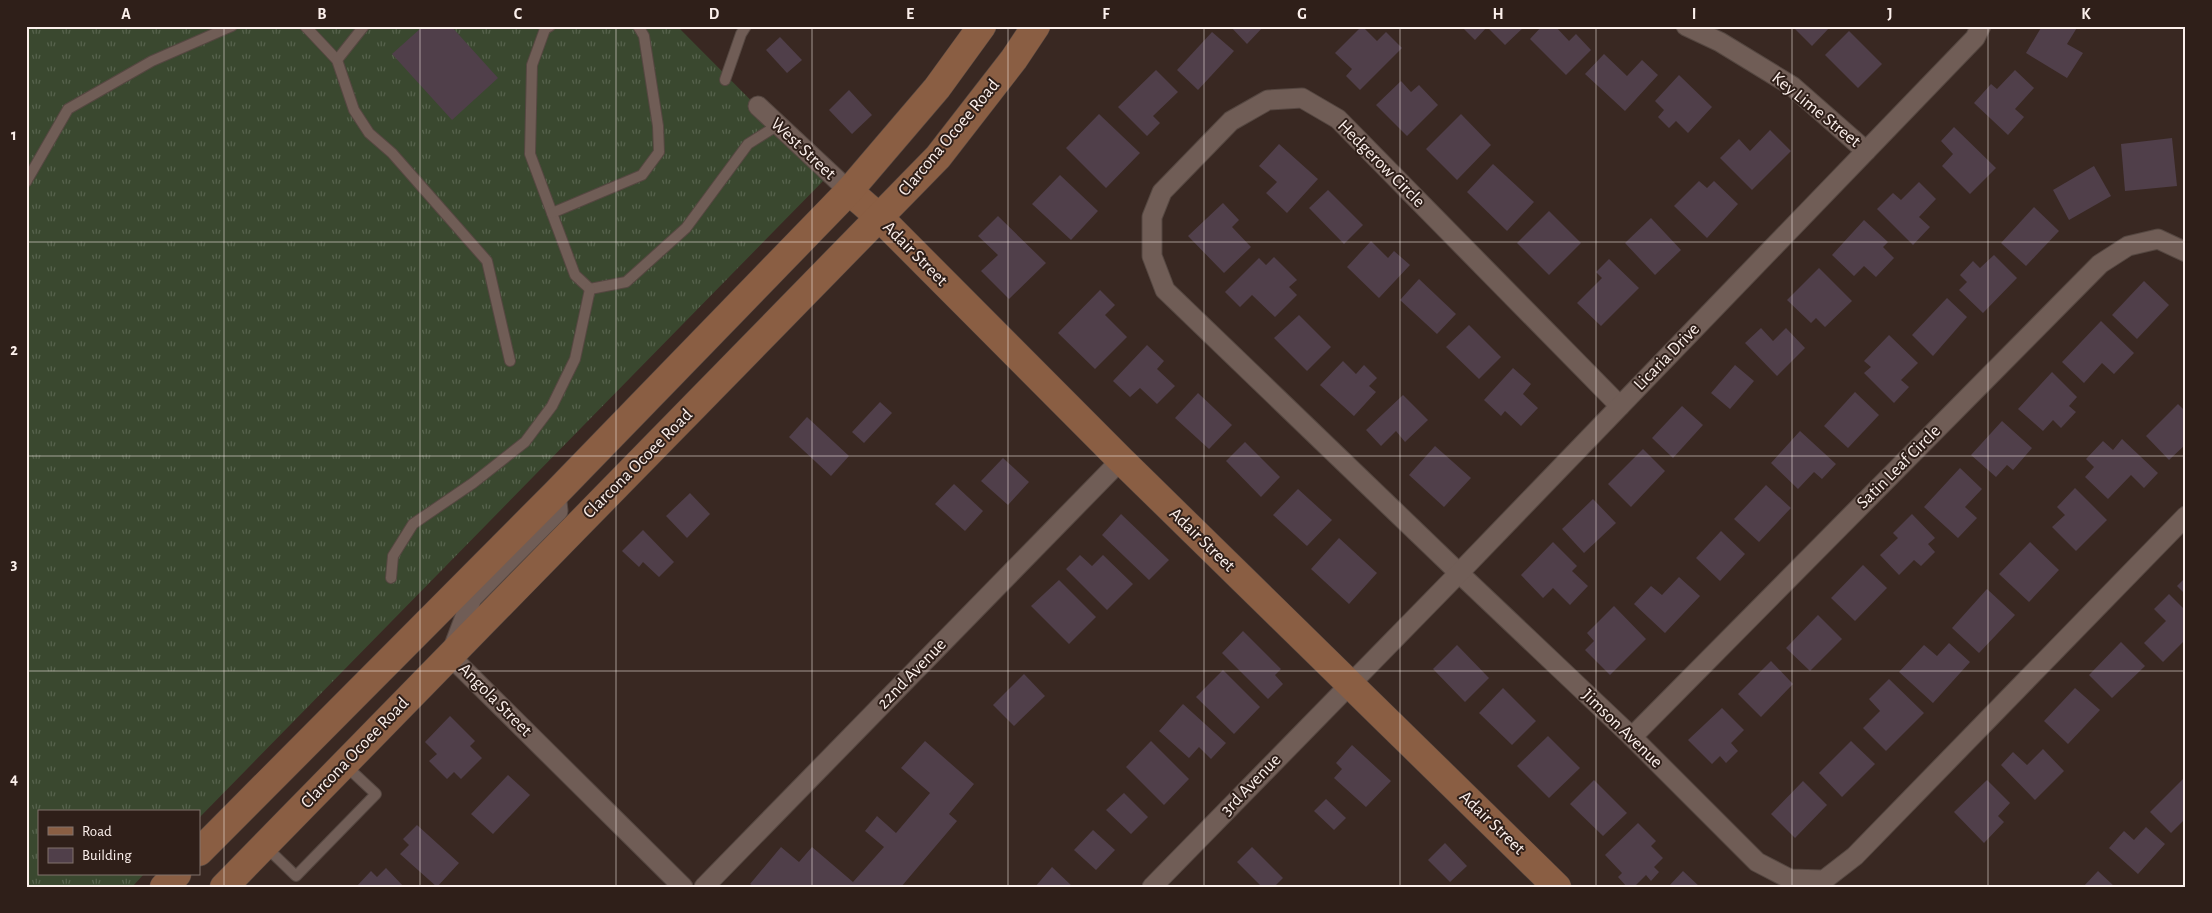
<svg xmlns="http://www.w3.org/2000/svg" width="2212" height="913" viewBox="0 0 2212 913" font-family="'Alegreya Sans',sans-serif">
  <defs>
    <pattern id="grass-tufts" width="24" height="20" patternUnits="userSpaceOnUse" patternTransform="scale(1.25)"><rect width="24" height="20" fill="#3a482f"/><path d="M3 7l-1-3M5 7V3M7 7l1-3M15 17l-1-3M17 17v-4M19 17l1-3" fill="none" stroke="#57634d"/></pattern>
  </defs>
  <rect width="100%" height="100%" fill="#392822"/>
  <polygon fill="url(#grass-tufts)" points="26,26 677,26 827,177 199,818 199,812 39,812 39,874 144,874 132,887 26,887"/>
  <g fill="#503f4a">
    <polygon points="419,26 451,26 498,78 452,120 392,54 421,28"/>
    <polygon points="1230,26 1264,26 1247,44"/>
    <polygon points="1362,26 1377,41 1386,32 1402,48 1360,90 1346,76 1352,69 1335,53"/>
    <polygon points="1461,26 1525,26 1505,45 1487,27 1475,40"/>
    <polygon points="1542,26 1555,26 1569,41 1576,34 1591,50 1566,75 1530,39"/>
    <polygon points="1792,26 1831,26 1812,46"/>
    <polygon points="2042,26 2078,26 2067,44 2083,53 2067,78 2026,53"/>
    <polygon points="1849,31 1882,64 1858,88 1825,55"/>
    <polygon points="1212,32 1234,51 1198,90 1177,70"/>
    <polygon points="780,37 802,60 787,73 766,50"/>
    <polygon points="1604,54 1627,76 1642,60 1658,75 1625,111 1585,74"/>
    <polygon points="1156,70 1178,92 1153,116 1160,123 1147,136 1118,107"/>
    <polygon points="2015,70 2034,88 2015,109 2024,117 2008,135 1974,103 1991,84 1997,89"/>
    <polygon points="1679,75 1712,107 1688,133 1676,121 1669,128 1658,117 1664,110 1655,101"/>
    <polygon points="1401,81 1411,92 1419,85 1438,105 1407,136 1376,105"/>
    <polygon points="849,90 872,115 852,134 829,110"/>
    <polygon points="1099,114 1140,153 1106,188 1066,148"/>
    <polygon points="1461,114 1491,145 1457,180 1426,149"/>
    <polygon points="1954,127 1996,168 1970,194 1942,166 1953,154 1941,141"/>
    <polygon points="1770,130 1791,151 1752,190 1720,158 1739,139 1750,151"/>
    <polygon points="2172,138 2177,186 2125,191 2121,144"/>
    <polygon points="1279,144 1318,179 1287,213 1266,193 1277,182 1259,166"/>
    <polygon points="1493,164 1534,202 1507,231 1467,192"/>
    <polygon points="2094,166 2111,196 2069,220 2053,190"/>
    <polygon points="1060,175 1098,211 1071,240 1032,204"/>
    <polygon points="1699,181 1707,188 1714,181 1738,204 1707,238 1674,206"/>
    <polygon points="1919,182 1936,199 1919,217 1930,227 1913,245 1877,209 1893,193 1901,200"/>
    <polygon points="1328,190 1363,225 1344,244 1309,208"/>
    <polygon points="1223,203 1239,220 1232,227 1251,247 1224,273 1188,236"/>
    <polygon points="2034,207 2059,231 2026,266 2001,243"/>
    <polygon points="1549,211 1581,243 1549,275 1517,243"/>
    <polygon points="998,216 1046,263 1009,299 981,271 998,255 978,236"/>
    <polygon points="1651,218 1681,250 1655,275 1625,243"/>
    <polygon points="1864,220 1888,242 1883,247 1894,258 1876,277 1864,266 1854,276 1832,255"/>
    <polygon points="1371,241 1388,258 1394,251 1410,265 1379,298 1347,267"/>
    <polygon points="1994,255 2017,278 1983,313 1959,290 1967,282 1960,275 1973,261 1980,268"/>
    <polygon points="1274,257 1297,280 1289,287 1297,295 1275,317 1252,295 1240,307 1225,292 1259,258 1266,265"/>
    <polygon points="1609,259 1639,288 1601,326 1577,303 1602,278 1596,272"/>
    <polygon points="1819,268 1852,301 1825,327 1816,318 1811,323 1787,300"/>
    <polygon points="1419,279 1456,314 1437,334 1400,300"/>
    <polygon points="2144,281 2169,305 2137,339 2112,315"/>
    <polygon points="1100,290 1115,305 1105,315 1127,337 1095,369 1058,333"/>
    <polygon points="1947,298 1967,317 1933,356 1912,335"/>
    <polygon points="1299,315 1331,347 1307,371 1274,338"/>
    <polygon points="2101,321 2134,353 2114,374 2102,363 2084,383 2062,362"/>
    <polygon points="1469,325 1501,357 1479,379 1446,347"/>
    <polygon points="1761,328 1773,341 1786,328 1805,348 1777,376 1745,343"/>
    <polygon points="1889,335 1918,363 1901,380 1909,387 1894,403 1864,373 1871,367 1864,361"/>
    <polygon points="1147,345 1164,361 1157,369 1175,386 1157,404 1140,388 1130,397 1113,381"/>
    <polygon points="1343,361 1356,374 1364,365 1377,378 1369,386 1376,392 1354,416 1320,385"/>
    <polygon points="1735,365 1754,381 1730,409 1711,393"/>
    <polygon points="1513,368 1531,384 1523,394 1538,408 1521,426 1505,411 1501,416 1484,400"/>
    <polygon points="2052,372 2077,397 2069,406 2076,412 2061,428 2053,420 2043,431 2018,409"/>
    <polygon points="1855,392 1879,415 1848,448 1824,426"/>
    <polygon points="1198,393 1232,425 1209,449 1175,418"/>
    <polygon points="1403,395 1428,420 1405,442 1396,431 1381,446 1366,430"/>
    <polygon points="880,402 892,413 864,443 852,432"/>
    <polygon points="2178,404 2186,412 2186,444 2169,460 2146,436"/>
    <polygon points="1682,406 1703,425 1673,458 1652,438"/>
    <polygon points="807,417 849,456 831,476 789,437"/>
    <polygon points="2002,421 2032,448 2013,470 2007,465 1996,477 1971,455"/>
    <polygon points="1800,431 1836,464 1822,479 1814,472 1798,489 1771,463"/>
    <polygon points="2122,439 2158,473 2144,488 2131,475 2108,499 2085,477 2094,467 2086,459 2103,441 2113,450"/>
    <polygon points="1245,442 1280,477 1261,497 1226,461"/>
    <polygon points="1435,446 1471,478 1444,507 1409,475"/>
    <polygon points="1643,449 1665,471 1631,507 1608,484"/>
    <polygon points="1003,458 1029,482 1008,505 981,481"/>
    <polygon points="1960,468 1982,489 1965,507 1977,518 1958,538 1924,507"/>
    <polygon points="954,484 983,511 965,531 935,504"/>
    <polygon points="1766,485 1791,508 1759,542 1734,519"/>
    <polygon points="2075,488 2107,520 2076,551 2052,527 2065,515 2057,507"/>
    <polygon points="1298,489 1332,520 1307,546 1273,515"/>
    <polygon points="690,493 710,514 687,538 666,516"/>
    <polygon points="1593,499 1616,523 1584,553 1562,529"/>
    <polygon points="1121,514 1169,560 1149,580 1102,535"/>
    <polygon points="1912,514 1935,538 1928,544 1935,552 1921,566 1914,560 1899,575 1880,555 1898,538 1893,533"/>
    <polygon points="643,530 674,562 659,577 643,562 639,567 622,551"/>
    <polygon points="1721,531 1745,554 1720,581 1696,558"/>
    <polygon points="1339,538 1377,573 1349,604 1311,569"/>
    <polygon points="1553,542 1577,566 1572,571 1588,586 1570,605 1553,588 1543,598 1521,575"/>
    <polygon points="2030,542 2059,570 2029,602 1999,574"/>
    <polygon points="1080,555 1092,566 1103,555 1133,584 1107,610 1066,569"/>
    <polygon points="1863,565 1887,588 1855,621 1831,598"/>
    <polygon points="1679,577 1700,596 1665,633 1634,604 1651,586 1662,595"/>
    <polygon points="2186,577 2186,595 2177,586"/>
    <polygon points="1059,580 1096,617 1069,644 1031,606"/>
    <polygon points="1987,589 2015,615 1979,653 1952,628"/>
    <polygon points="2169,594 2186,611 2186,639 2163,662 2144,643 2166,621 2154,609"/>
    <polygon points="1614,606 1646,639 1610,675 1585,650 1594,641 1587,633"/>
    <polygon points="1818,615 1842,639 1810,671 1786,648"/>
    <polygon points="1243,631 1281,669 1275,675 1283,684 1268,699 1222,653"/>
    <polygon points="2121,642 2145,666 2112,698 2089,675"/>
    <polygon points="1949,643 1970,662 1933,703 1899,672 1924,645 1937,656"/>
    <polygon points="1457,645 1489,678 1465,702 1433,669"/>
    <polygon points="1771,661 1793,684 1761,717 1738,694"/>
    <polygon points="1223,670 1260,707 1234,734 1196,697"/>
    <polygon points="1024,674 1045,696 1014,726 993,705"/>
    <polygon points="1889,679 1924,713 1886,751 1863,728 1880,711 1869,699"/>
    <polygon points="1503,688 1536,721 1512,745 1479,713"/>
    <polygon points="2075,688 2100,710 2068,744 2044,721"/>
    <polygon points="1183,704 1226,743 1211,759 1199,747 1189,758 1159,731"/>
    <polygon points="1722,708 1744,730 1731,743 1738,751 1726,763 1720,756 1712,764 1688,740"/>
    <polygon points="450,716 475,741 470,746 482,758 461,779 454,772 447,779 429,761 437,754 425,742"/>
    <polygon points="1548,736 1580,768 1549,798 1517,766"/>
    <polygon points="925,741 974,784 949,814 957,821 901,887 754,887 750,884 781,847 799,862 812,847 853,882 884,847 865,831 877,816 896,833 930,793 901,768"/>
    <polygon points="1151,741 1189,779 1164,805 1126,767"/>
    <polygon points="1851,741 1875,764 1842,797 1819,773"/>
    <polygon points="1352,745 1391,781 1366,807 1334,778 1342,769 1336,763"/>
    <polygon points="2043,749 2064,771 2035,800 2001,765 2013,752 2027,765"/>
    <polygon points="508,775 530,795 493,834 471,814"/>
    <polygon points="2186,776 2186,818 2171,833 2150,812"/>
    <polygon points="1594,780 1627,813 1603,836 1570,804"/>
    <polygon points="1987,780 2010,803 1998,816 2004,822 1984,843 1954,812"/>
    <polygon points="1803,781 1827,805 1795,838 1771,814"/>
    <polygon points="1124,793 1148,817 1131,834 1106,810"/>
    <polygon points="1326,799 1346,818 1334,830 1314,811"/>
    <polygon points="1638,823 1656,841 1651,846 1663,858 1654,867 1659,872 1651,881 1646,875 1634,887 1627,887 1618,877 1622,873 1605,855"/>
    <polygon points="417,825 459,863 437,887 400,854 409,845 403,839"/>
    <polygon points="2146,827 2165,844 2138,874 2109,848 2124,831 2134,840"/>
    <polygon points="1093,830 1115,850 1096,870 1074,850"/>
    <polygon points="1445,843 1467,866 1450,882 1428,860"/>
    <polygon points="1252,847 1283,878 1274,887 1262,887 1237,862"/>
    <polygon points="1052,867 1073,887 1035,887"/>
    <polygon points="386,868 404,887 356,887 371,871 377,877"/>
    <polygon points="1683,871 1700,887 1668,887"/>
    <polygon points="2098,871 2115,887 2083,887"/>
  </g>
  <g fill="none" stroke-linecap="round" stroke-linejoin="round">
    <defs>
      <g id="lane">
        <polyline points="305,26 337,60 354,110 369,133 392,153 487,261 510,361"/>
        <polyline points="550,26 545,29 532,65 530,154 575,275 590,289 626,282 686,228 748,144 778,125"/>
        <polyline points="337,60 364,26"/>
        <polyline points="725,80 741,34 746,26"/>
        <polyline points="26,182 68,109 152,61 232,26"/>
        <polyline points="552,213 642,175 659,152 658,126 644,36 638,26"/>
        <polyline points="391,578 393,556 413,524 473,483 525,442 552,406 575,359 590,289"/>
        <polyline points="265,846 296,876 376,794 344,764"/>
      </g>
      <g id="street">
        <polyline points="1686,26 1720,42 1792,86 1866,151"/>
        <polyline points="758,106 849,191"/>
        <polyline points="1620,406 1338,119 1302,98 1268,100 1231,121 1162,192 1152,217 1152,256 1165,290 1459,573 1632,737 1757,862 1790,879 1824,880 1855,856 2186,516"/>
        <polyline points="556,493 558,511 472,598 450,656 683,887"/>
        <polyline points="1632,737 2100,264 2128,246 2158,239 2186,252"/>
        <polyline points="704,887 1121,460"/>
        <polyline points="1152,887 1459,573 1975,38 1981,26"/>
      </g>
      <g id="secondary">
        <polyline points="849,191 880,218 1121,460 1557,887"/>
        <polyline points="199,852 556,493 849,191 937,88 982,26"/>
        <polyline points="164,887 177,874"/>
        <polyline points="224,887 938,157 1014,59 1036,26"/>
      </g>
    </defs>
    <use href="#lane" stroke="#554741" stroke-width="12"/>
    <use href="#street" stroke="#554741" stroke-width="21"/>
    <use href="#secondary" stroke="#554741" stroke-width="29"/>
    <use href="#lane" stroke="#705d56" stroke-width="10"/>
    <use href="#street" stroke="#705d56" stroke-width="19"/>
    <use href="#secondary" stroke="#8a5e43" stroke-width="28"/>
  </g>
  <path fill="none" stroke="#fcf0ec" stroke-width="1" stroke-opacity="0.55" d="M224,26V887M420,26V887M616,26V887M812,26V887M1008,26V887M1204,26V887M1400,26V887M1596,26V887M1792,26V887M1988,26V887M26,242H2186M26,456H2186M26,671H2186"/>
  <g text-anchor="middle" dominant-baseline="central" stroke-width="4" stroke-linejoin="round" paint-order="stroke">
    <g font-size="18" fill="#fcf0ec" stroke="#2f1f19">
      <text transform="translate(1816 110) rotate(39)">Key Lime Street</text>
      <text transform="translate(949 138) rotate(-50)">Clarcona Ocoee Road</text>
      <text transform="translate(803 149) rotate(43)">West Street</text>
      <text transform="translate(1381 164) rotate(45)">Hedgerow Circle</text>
      <text transform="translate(915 254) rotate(45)">Adair Street</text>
      <text transform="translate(1667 357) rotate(-46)">Licaria Drive</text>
      <text transform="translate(638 464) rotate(-45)">Clarcona Ocoee Road</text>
      <text transform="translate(1899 467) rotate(-45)">Satin Leaf Circle</text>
      <text transform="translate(1202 540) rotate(44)">Adair Street</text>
      <text transform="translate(912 674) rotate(-46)">22nd Avenue</text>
      <text transform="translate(495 700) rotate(45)">Angola Street</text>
      <text transform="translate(1622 729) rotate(44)">Jimson Avenue</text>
      <text transform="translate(355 753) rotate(-46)">Clarcona Ocoee Road</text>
      <text transform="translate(1251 785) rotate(-46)">3rd Avenue</text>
      <text transform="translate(1492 823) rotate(44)">Adair Street</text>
    </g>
  </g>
  <rect width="2212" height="913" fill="none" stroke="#2f1f19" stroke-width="55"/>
  <rect x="38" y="810" width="162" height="65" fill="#2f1f19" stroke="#81736d"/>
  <rect x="48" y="827" width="25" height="8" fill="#8a5e43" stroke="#81736d"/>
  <text x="82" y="836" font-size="15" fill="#fcf0ec">Road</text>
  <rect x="48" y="848" width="25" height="15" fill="#503f4a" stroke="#81736d"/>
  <text x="82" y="860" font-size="15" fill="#fcf0ec">Building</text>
  <rect x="28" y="28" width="2156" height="858" fill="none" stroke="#fcf0ec" stroke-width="2"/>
  <g font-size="16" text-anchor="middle" font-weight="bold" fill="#fcf0ec">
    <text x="126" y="19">A</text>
    <text x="322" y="19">B</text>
    <text x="518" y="19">C</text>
    <text x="714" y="19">D</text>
    <text x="910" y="19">E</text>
    <text x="1106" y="19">F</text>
    <text x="1302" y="19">G</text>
    <text x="1498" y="19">H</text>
    <text x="1694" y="19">I</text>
    <text x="1890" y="19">J</text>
    <text x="2086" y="19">K</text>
    <text x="14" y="140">1</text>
    <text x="14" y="355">2</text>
    <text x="14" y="569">3</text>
    <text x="14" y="784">4</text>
  </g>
</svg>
